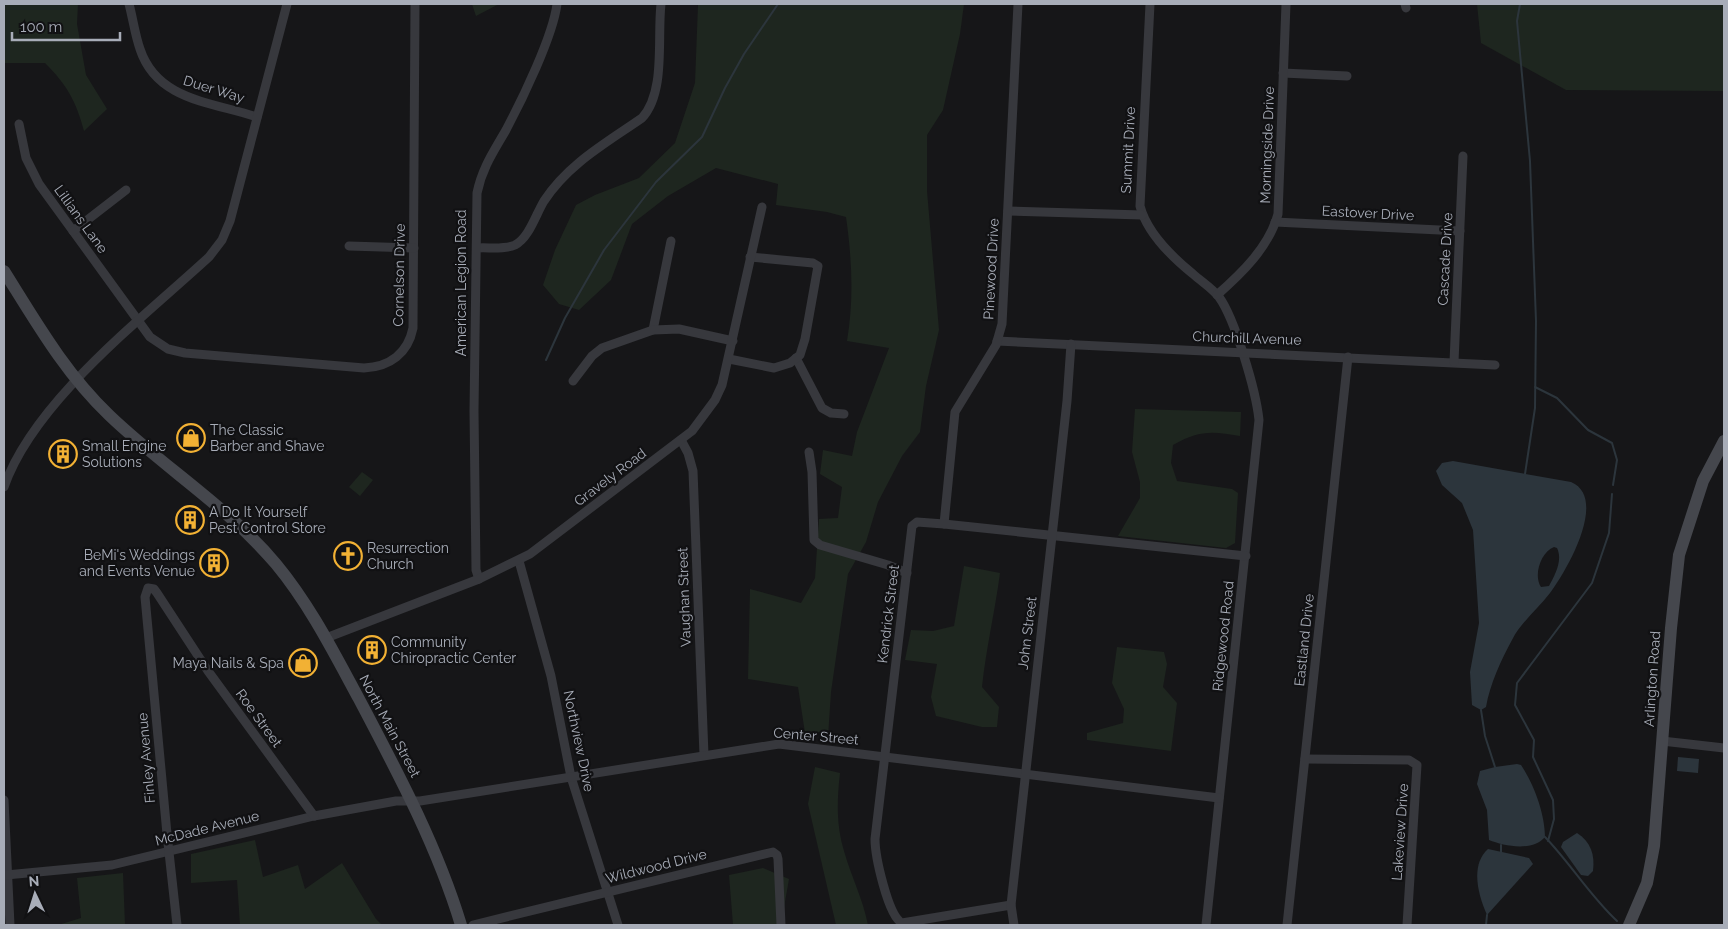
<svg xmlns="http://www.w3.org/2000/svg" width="1728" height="929" viewBox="0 0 1728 929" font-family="Raleway,sans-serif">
  <rect width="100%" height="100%" fill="#161618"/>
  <g fill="#1e261f">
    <path d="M4,4H78L77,24L86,75L107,109L84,131C76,101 67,85 45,63H4Z"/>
    <polygon points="472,4 499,4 476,16"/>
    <path d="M714,4H964L960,34L943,110L927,135V191L939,330L926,386L920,432L902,456L878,502L866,542L848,574L831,692L828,737L805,733L798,687L748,679L750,589L801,603L815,578L819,519L838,518L842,487L820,474L823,450L852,456L857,432L889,348L847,341C854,300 852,259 846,217L827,212L776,205L778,184L716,168L668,196L632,224L611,280L579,310L559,304L543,285L555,250L576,205L595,195L639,178L675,143L695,83L698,5Z"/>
    <polygon points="1477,4 1724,4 1724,91 1566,90 1481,43"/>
    <path d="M1135,409L1241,412L1240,436C1212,431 1199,430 1173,445L1171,463L1177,481L1232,489L1238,493L1235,543L1226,548L1118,536L1140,498V482L1132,452Z"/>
    <polygon points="362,472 373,480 360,496 349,487"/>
    <path d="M964,566L1000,573C995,611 986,649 982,687L999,707L997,727H982L936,716L931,697L937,664L905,660L911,630L933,631L954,626Z"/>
    <polygon points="1117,647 1164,652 1167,664 1163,687 1177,703 1171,751 1087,740 1087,733 1123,723 1124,709 1112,683"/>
    <path d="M815,767L840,773C837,799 836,825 844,851C851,876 863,899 868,925H836L808,804Z"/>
    <polygon points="255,840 263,877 298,865 305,889 342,863 376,919 382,925 240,925 237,880 191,883 191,854"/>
    <polygon points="763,868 789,879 781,925 733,925 729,875"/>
    <polygon points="123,873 125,925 58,925 81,918 77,878"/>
  </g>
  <g fill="#2c353c" fill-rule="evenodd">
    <path d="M1453,461L1571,482C1609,498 1566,572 1550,593C1538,609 1521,622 1512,640C1501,660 1490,684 1486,707L1481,710L1472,705L1470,672L1479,623L1473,530L1462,503L1442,485L1436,471L1442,463ZM1554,547L1557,548C1563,560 1555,575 1549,586L1541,587C1533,575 1541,552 1554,547Z"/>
    <polygon points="1678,757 1699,759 1698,773 1677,771"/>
    <path d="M1517,764L1521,765C1534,784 1545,814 1545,837C1532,852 1504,846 1489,840L1487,810L1477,784L1480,771L1495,767Z"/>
    <path d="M1577,833C1591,842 1595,855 1593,871L1588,876L1581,875L1561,847L1563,842Z"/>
    <path d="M1488,849L1529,858L1533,864L1487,915C1478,895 1470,865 1488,849Z"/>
  </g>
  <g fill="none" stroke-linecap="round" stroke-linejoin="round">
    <g stroke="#2c353c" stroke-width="2">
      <polyline points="1520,4 1517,21 1530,161 1536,321 1535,408 1525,474"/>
      <polyline points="546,360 565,318 604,250 656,182 702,137 725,88 744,54 778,4"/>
      <polyline points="1535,387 1557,398 1588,430 1612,443 1617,460 1613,485"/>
      <polyline points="1481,710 1485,736 1495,767"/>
      <path d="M1545,837C1571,864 1590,896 1617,921"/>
      <polyline points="1548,841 1554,819 1553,800 1533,757 1534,740 1515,705 1517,683 1592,583 1609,533 1612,494"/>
      <polyline points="1501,852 1501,845"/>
      <polyline points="1486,925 1487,915"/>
    </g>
    <g stroke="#37383d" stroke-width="9">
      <path d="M129,4C133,19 135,35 140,49C157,101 213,102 257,117"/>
      <path d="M1150,4L1140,206C1147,233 1172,257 1193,274C1202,282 1212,288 1219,297C1235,319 1256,391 1259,420L1206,925"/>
      <polyline points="1405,4 1406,8"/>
      <polyline points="1283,73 1347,76"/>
      <path d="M19,124L26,158L39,184L150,337L168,349L185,353L364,368C390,367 408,353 413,328L415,4"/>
      <polyline points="1008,211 1142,215"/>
      <polyline points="1275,222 1460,231"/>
      <polyline points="73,231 126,190"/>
      <polyline points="349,246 414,248"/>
      <path d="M477,248C488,247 504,250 515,245C529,238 536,214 544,201C568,164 606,143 642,118C666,92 657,38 661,4"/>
      <path d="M1217,295C1242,273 1269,247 1278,214L1286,4"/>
      <polyline points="653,330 671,241"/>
      <polyline points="997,341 1495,365"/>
      <polyline points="796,358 822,408 831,413 844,414"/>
      <polyline points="729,359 774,368 790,363 800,355 805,339 818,266 813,263 750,257"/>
      <polyline points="1454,362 1463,156"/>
      <polyline points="573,381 592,356 602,348 653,330 679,329 733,341"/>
      <polyline points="681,440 688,453 693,471 704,755"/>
      <polyline points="809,452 812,472 814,540 820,545 888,565 907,573"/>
      <path d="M4,487C34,401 143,318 209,257L222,240L230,221L287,4"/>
      <polyline points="944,524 955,412 996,345 1002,324 1018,4"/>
      <polyline points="519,561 551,676 571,777 618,925"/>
      <path d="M479,579L476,570L474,411L477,193C482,168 494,151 506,130C522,100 553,36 557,4"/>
      <polyline points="326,638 479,579 530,554 692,431 715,400 722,385 762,207"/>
      <polyline points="1662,741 1724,748"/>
      <polyline points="1305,759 1409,760 1417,765 1407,925"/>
      <polyline points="4,800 10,925"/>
      <polyline points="6,875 112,865 314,816 396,801 420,801 779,744 1219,798"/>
      <path d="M1011,905L902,923C888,916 875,856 875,839L912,526L917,522L944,524L1246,556"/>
      <polyline points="177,925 167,834 145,597 148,588 154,589 157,593 208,671 314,816"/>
      <polyline points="473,925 773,852 777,855 778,859 781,925"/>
      <polyline points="1014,925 1011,905 1067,401 1071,344"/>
      <polyline points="1287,925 1348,357"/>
    </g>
    <g stroke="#45474d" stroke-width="12">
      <path d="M4,271C36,322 65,373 109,415C163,467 227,506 276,564C310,605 334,653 359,699C398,773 437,846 461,925"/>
      <polyline points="1629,925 1647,883 1654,846 1671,628 1679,555 1703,481 1724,441"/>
    </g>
  </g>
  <defs>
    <symbol id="shop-ring" viewBox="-11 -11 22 22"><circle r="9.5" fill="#111113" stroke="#f2b134" stroke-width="1.5"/><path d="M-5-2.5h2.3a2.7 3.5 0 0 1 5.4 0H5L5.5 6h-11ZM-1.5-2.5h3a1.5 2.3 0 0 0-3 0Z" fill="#f2b134"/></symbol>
    <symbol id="building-ring" viewBox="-11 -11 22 22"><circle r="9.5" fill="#111113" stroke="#f2b134" stroke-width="1.5"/><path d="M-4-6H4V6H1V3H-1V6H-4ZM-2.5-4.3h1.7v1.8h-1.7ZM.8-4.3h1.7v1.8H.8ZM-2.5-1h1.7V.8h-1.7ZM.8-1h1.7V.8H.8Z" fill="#f2b134"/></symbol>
    <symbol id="church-ring" viewBox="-11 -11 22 22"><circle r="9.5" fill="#111113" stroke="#f2b134" stroke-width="1.5"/><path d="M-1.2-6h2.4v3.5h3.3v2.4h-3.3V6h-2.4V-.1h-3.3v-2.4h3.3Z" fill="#f2b134"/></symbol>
  </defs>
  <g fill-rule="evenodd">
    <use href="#shop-ring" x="175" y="422" width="32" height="32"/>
    <use href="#building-ring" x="47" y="438" width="32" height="32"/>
    <use href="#building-ring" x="174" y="504" width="32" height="32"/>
    <use href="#church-ring" x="332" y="540" width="32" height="32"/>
    <use href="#building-ring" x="198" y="547" width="32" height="32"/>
    <use href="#building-ring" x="356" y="634" width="32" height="32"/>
    <use href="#shop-ring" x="287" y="647" width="32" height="32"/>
  </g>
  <g text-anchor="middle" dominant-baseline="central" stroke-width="4.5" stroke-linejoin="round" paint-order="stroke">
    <g font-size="14" fill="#a8adb8" stroke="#111113">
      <text transform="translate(214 89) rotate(17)">Duer Way</text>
      <text transform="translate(1267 145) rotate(-88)">Morningside Drive</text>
      <text transform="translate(1128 150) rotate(-87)">Summit Drive</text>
      <text transform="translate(1368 213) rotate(3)">Eastover Drive</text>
      <text transform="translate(81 219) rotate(54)">Lillians Lane</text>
      <text transform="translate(1445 259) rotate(-87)">Cascade Drive</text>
      <text transform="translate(991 269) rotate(-87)">Pinewood Drive</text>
      <text transform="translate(399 275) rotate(-89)">Cornelson Drive</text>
      <text transform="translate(461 283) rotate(-90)">American Legion Road</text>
      <text transform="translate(1247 338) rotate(2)">Churchill Avenue</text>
      <text transform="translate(610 477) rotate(-37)">Gravely Road</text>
      <text transform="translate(684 597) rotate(-92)">Vaughan Street</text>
      <text transform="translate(888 614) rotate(-83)">Kendrick Street</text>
      <text transform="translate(1027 633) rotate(-83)">John Street</text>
      <text transform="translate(1223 636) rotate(-84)">Ridgewood Road</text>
      <text transform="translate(1304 640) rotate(-84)">Eastland Drive</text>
      <text transform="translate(1652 679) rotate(-86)">Arlington Road</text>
      <text transform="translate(259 718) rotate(54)">Roe Street</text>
      <text transform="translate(390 726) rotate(62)">North Main Street</text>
      <text transform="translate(816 736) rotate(5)">Center Street</text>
      <text transform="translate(579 741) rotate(78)">Northview Drive</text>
      <text transform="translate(146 758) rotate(-95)">Finley Avenue</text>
      <text transform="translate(207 828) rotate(-14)">McDade Avenue</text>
      <text transform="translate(1400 832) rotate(-86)">Lakeview Drive</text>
      <text transform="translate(656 866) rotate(-14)">Wildwood Drive</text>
    </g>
    <g font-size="14" fill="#a8adb8" stroke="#111113" text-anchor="start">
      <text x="210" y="430">The Classic<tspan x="210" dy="16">Barber and Shave</tspan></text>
      <text x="82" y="446">Small Engine<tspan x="82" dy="16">Solutions</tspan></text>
      <text x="209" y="512">A Do It Yourself<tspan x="209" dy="16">Pest Control Store</tspan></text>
      <text x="367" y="548">Resurrection<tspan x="367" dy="16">Church</tspan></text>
      <text x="195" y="555" text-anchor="end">BeMi's Weddings<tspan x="195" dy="16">and Events Venue</tspan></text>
      <text x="391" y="642">Community<tspan x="391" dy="16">Chiropractic Center</tspan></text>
      <text x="284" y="663" text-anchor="end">Maya Nails &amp; Spa</text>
    </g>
  </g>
  <rect width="1728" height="929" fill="none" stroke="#a8adb8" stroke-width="10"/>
  <g transform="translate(35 894) rotate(356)" stroke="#111113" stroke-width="4" paint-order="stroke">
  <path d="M0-4L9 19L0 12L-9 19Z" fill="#a8adb8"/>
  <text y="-8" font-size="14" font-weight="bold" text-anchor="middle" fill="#a8adb8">N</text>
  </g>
  <path d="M12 32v8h108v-8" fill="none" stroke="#a8adb8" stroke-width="2.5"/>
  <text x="20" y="32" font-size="15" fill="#a8adb8" stroke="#111113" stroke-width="4" paint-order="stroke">100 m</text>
</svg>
